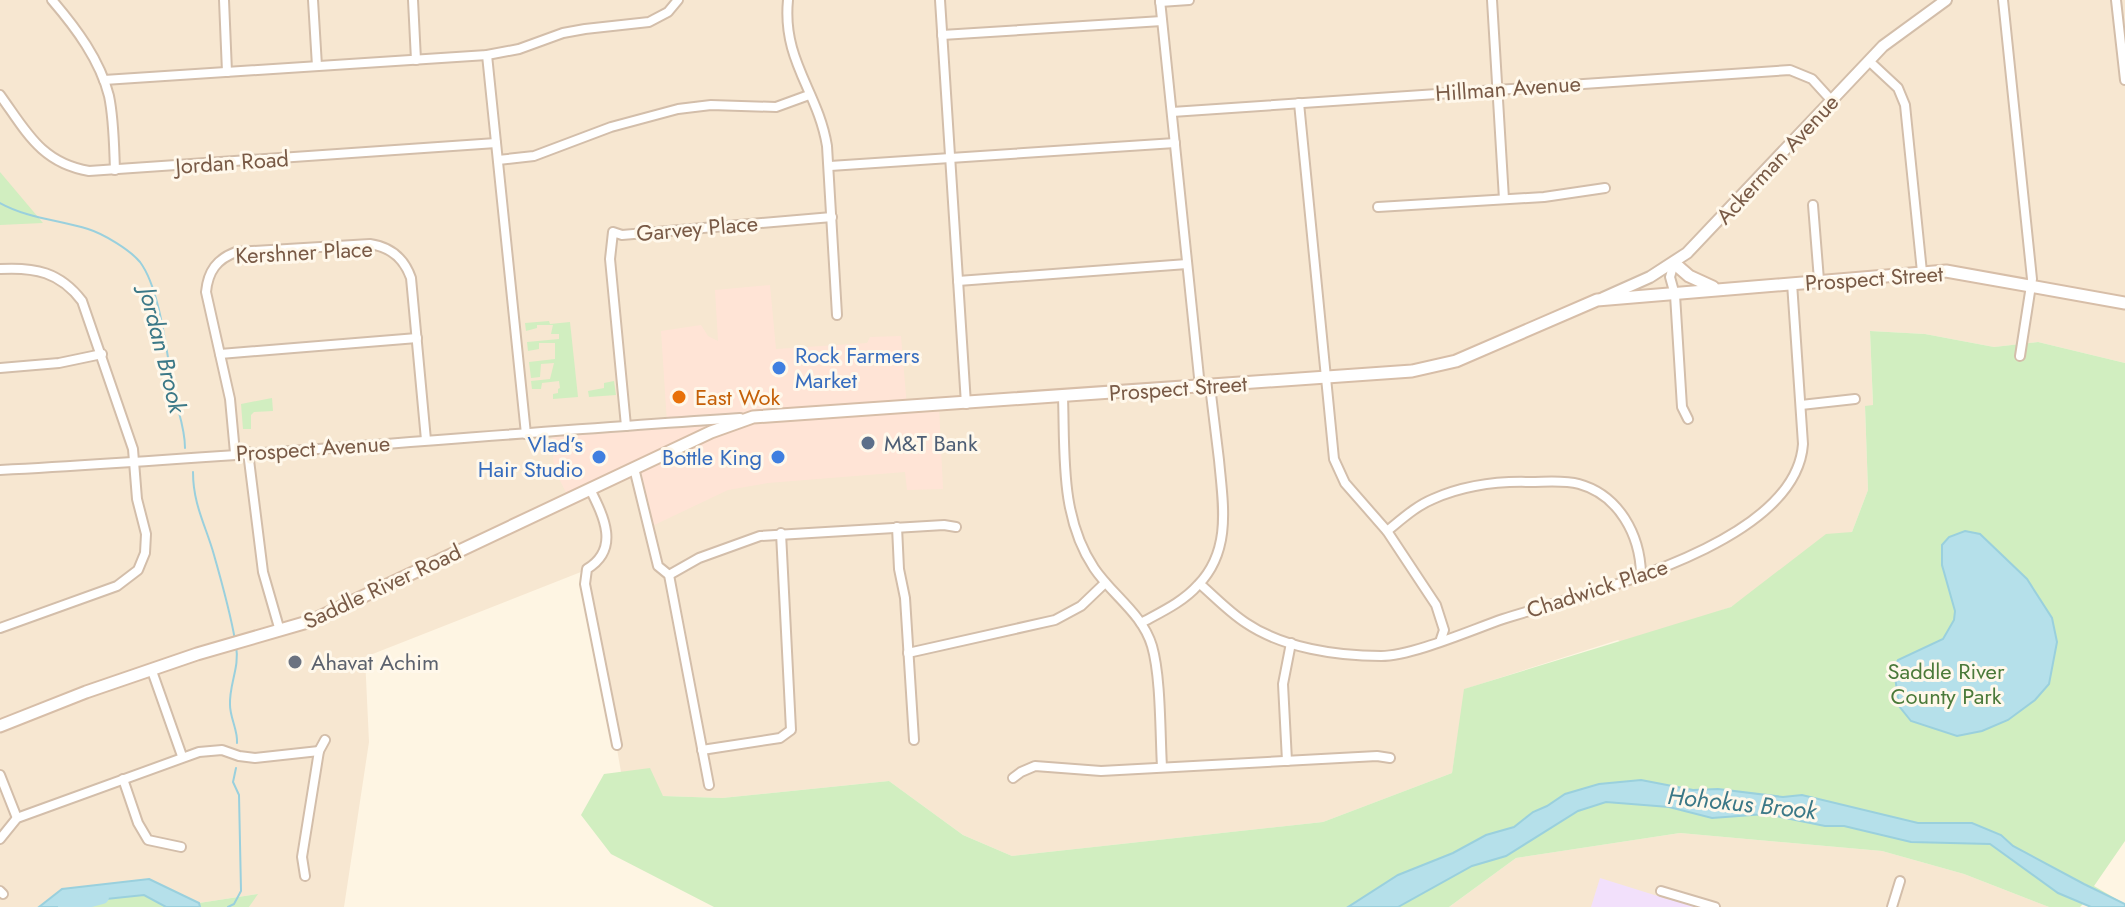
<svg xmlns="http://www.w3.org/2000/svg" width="2125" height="907" viewBox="0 0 2125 907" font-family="Jost,sans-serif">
  <rect width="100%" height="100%" fill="#fef5e3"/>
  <g fill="#f7e7d1">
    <polygon points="0,0 2125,0 2125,363 2038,342 1994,347 1925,334 1870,331 1873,406 1865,407 1868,490 1852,532 1778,574 1731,607 1624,644 1618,640 1465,689 1452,773 1323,822 1012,856 963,835 889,781 722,798 663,796 621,772 586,570 365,657 369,742 344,907 249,907 257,894 199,903 149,879 62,889 39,907 0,907"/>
    <polygon points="1680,833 1882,851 1964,874 2049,907 1449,907 1516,858"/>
  </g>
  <polygon fill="#ffe4d6" points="770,285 776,349 867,343 870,337 901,336 907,407 939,406 943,489 907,490 905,472 768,483 728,490 648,528 634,469 569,499 554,468 551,432 667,423 661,331 701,325 708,336 718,341 715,290"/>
  <polygon fill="#f2e0fb" points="1600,878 1664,898 1698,907 1591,907"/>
  <g fill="#d1eec0">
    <polygon points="0,172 43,223 0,225"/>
    <polygon points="549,321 550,324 570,322 578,397 553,399 553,394 558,393 558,389 560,388 559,381 542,383 541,389 532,389 531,381 550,379 554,363 541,364 540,377 531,378 529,362 555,359 555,343 539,343 539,349 528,351 527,342 559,339 559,334 551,334 553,325 537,325 537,328 526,331 525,323"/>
    <polygon points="1870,331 1925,334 1994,347 2038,342 2125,363 2125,841 2094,886 2125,904 2125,907 2091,907 2083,904 2080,907 2049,907 1964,874 1882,851 1680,833 1516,858 1449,907 714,907 611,854 581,815 604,774 650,768 663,796 722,798 889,781 963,835 1012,856 1323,822 1452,773 1464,689 1731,607 1826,534 1852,532 1868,490 1865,406 1873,405"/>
    <polygon points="614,381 616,395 589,397 588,391 604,388 604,383"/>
    <polygon points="272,398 273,411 254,412 251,415 251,429 243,429 241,404"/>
    <polygon points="149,879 199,903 258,894 249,907 39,907 62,889"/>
  </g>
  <g fill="#b5e0ea" stroke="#9ad0dd" stroke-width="2">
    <polygon points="1965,531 1980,534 2027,579 2052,618 2057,642 2049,684 2035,700 2008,720 1982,731 1957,736 1911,721 1899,706 1894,669 1898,660 1943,639 1954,620 1955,611 1942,565 1942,545 1949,537"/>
    <polygon points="1641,780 1693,790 1718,789 1783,797 1802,795 1918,823 1972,823 2001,835 2013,846 2084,884 2125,904 2125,907 2091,907 2058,893 1990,844 1911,842 1844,826 1825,826 1766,814 1712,818 1669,807 1606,802 1578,811 1506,856 1472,866 1398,907 1348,907 1398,875 1453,853 1486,835 1514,827 1533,812 1547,806 1565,794 1599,784"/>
    <polygon points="149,879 199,903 200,907 166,907 144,895 87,901 77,899 67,907 39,907 62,889"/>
  </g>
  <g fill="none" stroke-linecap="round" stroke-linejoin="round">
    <g stroke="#9ad0dd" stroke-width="2">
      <path d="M0,203C27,218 59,220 88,229C104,234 130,250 140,262C161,290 167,358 174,393C178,412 185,428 185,448"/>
      <path d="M193,472C193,505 206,526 214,555C222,583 230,611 235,640"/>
      <path d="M236,646C240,667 229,684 230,705C230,718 238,730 237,743"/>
      <polyline points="228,907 234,904 241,891 239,795 233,782 236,768"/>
    </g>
    <polyline stroke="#b5e0ea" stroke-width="14" points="65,907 102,897"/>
    <defs>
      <g id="minor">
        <path d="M52,0C76,28 100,60 109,96C114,120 114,146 115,170"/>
        <polyline points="224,0 227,72"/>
        <polyline points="313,0 317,66"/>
        <polyline points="413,0 416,60"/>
        <path d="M788,0C782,61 818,91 827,146L837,315"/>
        <polyline points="940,0 966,404"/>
        <polyline points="1160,0 1200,387"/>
        <polyline points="1492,0 1504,199"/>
        <polyline points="2003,0 2032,279 2020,356"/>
        <polyline points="2116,0 2125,80"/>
        <polyline points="1160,2 1189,0"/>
        <polyline points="942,35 1162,21"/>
        <polyline points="487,55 526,434"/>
        <polyline points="1869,61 1898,88 1905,105 1922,272"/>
        <polyline points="104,80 487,55 519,49 563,33 585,29 649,22 668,12 678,0"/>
        <path d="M0,95C26,131 41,163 89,171L496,143"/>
        <polyline points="1299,103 1334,459 1345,483 1387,531 1436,605 1444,630 1441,639"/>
        <polyline points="1172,112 1790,70 1812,79 1832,101"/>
        <polyline points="498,160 534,156 611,127 678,109 711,105 776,107 809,95"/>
        <polyline points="830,166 1175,143"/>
        <polyline points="1813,205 1819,280"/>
        <polyline points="1378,207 1544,197 1605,188"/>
        <polyline points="1674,263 1670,277 1675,295 1682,407 1688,419"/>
        <path d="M0,269C35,267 60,272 82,301L133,449L137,499L146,534L145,553L138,570L117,586L0,628"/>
        <polyline points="958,281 1187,264"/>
        <polyline points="220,354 417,338"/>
        <polyline points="0,368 59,363 102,354"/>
        <path d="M1063,397C1065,455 1060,517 1094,568C1112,595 1142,613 1152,646C1161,677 1160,733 1162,767"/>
        <polyline points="1801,405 1855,399"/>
        <polyline points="626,426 610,259 613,232 622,235 832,217"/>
        <polyline points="248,452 263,572 280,631"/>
        <path d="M235,453L230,399L206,292C208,271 217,259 236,252L370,244C391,247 404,258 411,278L426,440"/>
        <polyline points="634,468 658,566 669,575 709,785"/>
        <path d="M0,470C247,457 493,434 740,418"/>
        <path d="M590,489C604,517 620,549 587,569L585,584L617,745"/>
        <polyline points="897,527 899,569 905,598 914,740"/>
        <path d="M1387,531C1402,519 1416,506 1433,499C1465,485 1496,481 1530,482C1546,482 1564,480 1579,484C1619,495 1640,535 1641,574"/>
        <polyline points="669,575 699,558 760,536 944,525 956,527"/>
        <path d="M1200,584C1215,597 1229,612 1246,623C1283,648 1337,656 1381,656C1412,656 1471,630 1503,619C1584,593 1796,546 1803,444L1792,283"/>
        <path d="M1141,623C1161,612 1183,602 1198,585C1232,550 1223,504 1219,460C1216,436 1213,411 1210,386"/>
        <polyline points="908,653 1055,620 1081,606 1105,583"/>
        <polyline points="152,671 182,756"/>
        <polyline points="702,750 780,738 791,730 781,533"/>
        <polyline points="1287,761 1283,684 1291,643"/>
        <polyline points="0,775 17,818"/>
        <polyline points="1013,778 1021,772 1035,766 1101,771 1377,756 1390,758"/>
        <polyline points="123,779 138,823 148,840 181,847"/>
        <polyline points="0,839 17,818 199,752 222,750 239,756 255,758 319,751"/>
        <polyline points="305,876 302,857 319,751 325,740"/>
        <polyline points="0,891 3,894"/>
        <polyline points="1661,891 1715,907"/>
        <polyline points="1892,907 1900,881"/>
      </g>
      <polyline id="tertiary" points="1603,298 1650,277 1687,253 1883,46 1946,0"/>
      <g id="secondary">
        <polyline points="1674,263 1689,276 1713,287"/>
        <polyline points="0,726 86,692 197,654 311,621 711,432 753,417 1412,371 1456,361 1597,300 1946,271 2125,303"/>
      </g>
    </defs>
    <use href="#minor" stroke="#d3beaa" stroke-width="12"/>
    <use href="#tertiary" stroke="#d3beaa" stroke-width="14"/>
    <use href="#secondary" stroke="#d7bea8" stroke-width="15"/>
    <use href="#minor" stroke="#fff" stroke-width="8"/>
    <use href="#tertiary" stroke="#fff" stroke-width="10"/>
    <use href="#secondary" stroke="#fff" stroke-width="11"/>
  </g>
  <g fill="#3f7fe0" stroke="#fff8eb" stroke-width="3">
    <circle cx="779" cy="368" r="8"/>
    <circle cx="599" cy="457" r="8"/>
    <circle cx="778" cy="457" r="8"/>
  </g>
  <circle fill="#e8710a" stroke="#fff8eb" stroke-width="3" cx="679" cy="397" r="8"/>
  <circle fill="#5c6f8a" stroke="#fff8eb" stroke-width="3" cx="868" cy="443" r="8"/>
  <circle fill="#6b7280" stroke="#fff8eb" stroke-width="3" cx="295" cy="662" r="8"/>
  <g text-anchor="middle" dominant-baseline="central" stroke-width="6" stroke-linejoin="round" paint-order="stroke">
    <g font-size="22" fill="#795a46" stroke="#fff8eb">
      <text transform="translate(1508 88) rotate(-4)">Hillman Avenue</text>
      <text transform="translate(1777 159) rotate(-47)">Ackerman Avenue</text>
      <text transform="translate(232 162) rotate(-4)">Jordan Road</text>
      <text transform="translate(697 228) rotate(-5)">Garvey Place</text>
      <text transform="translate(304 252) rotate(-3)">Kershner Place</text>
      <text transform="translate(1874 278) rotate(-4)">Prospect Street</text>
      <text transform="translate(1178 388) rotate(-4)">Prospect Street</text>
      <text transform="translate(313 448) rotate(-4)">Prospect Avenue</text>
      <text transform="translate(382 586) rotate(-25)">Saddle River Road</text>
      <text transform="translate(1597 588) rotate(-18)">Chadwick Place</text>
    </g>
    <g font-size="22" fill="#366cbe" stroke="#fff8eb" text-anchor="end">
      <text x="795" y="355" text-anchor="start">Rock Farmers<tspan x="795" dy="25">Market</tspan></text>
      <text x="583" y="444">Vlad’s<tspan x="583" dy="25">Hair Studio</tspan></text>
      <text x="762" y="457">Bottle King</text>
    </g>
    <g font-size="22" fill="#c56008" stroke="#fff8eb" text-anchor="start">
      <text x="695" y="397">East Wok</text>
    </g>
    <g font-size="22" fill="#4e5e75" stroke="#fff8eb" text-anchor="start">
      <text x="884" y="443">M&amp;T Bank</text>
    </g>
    <g font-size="22" fill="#5b616d" stroke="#fff8eb" text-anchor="start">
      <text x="311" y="662">Ahavat Achim</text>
    </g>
    <g font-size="22" fill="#4b7a3a" stroke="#fff8eb">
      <text x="1946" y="671">Saddle River<tspan x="1946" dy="25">County Park</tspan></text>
    </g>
    <g font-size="24" font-style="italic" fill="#3b7887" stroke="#fff8eb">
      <text transform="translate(163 350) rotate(76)">Jordan Brook</text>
      <text transform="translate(1742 803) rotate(6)">Hohokus Brook</text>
    </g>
  </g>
</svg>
